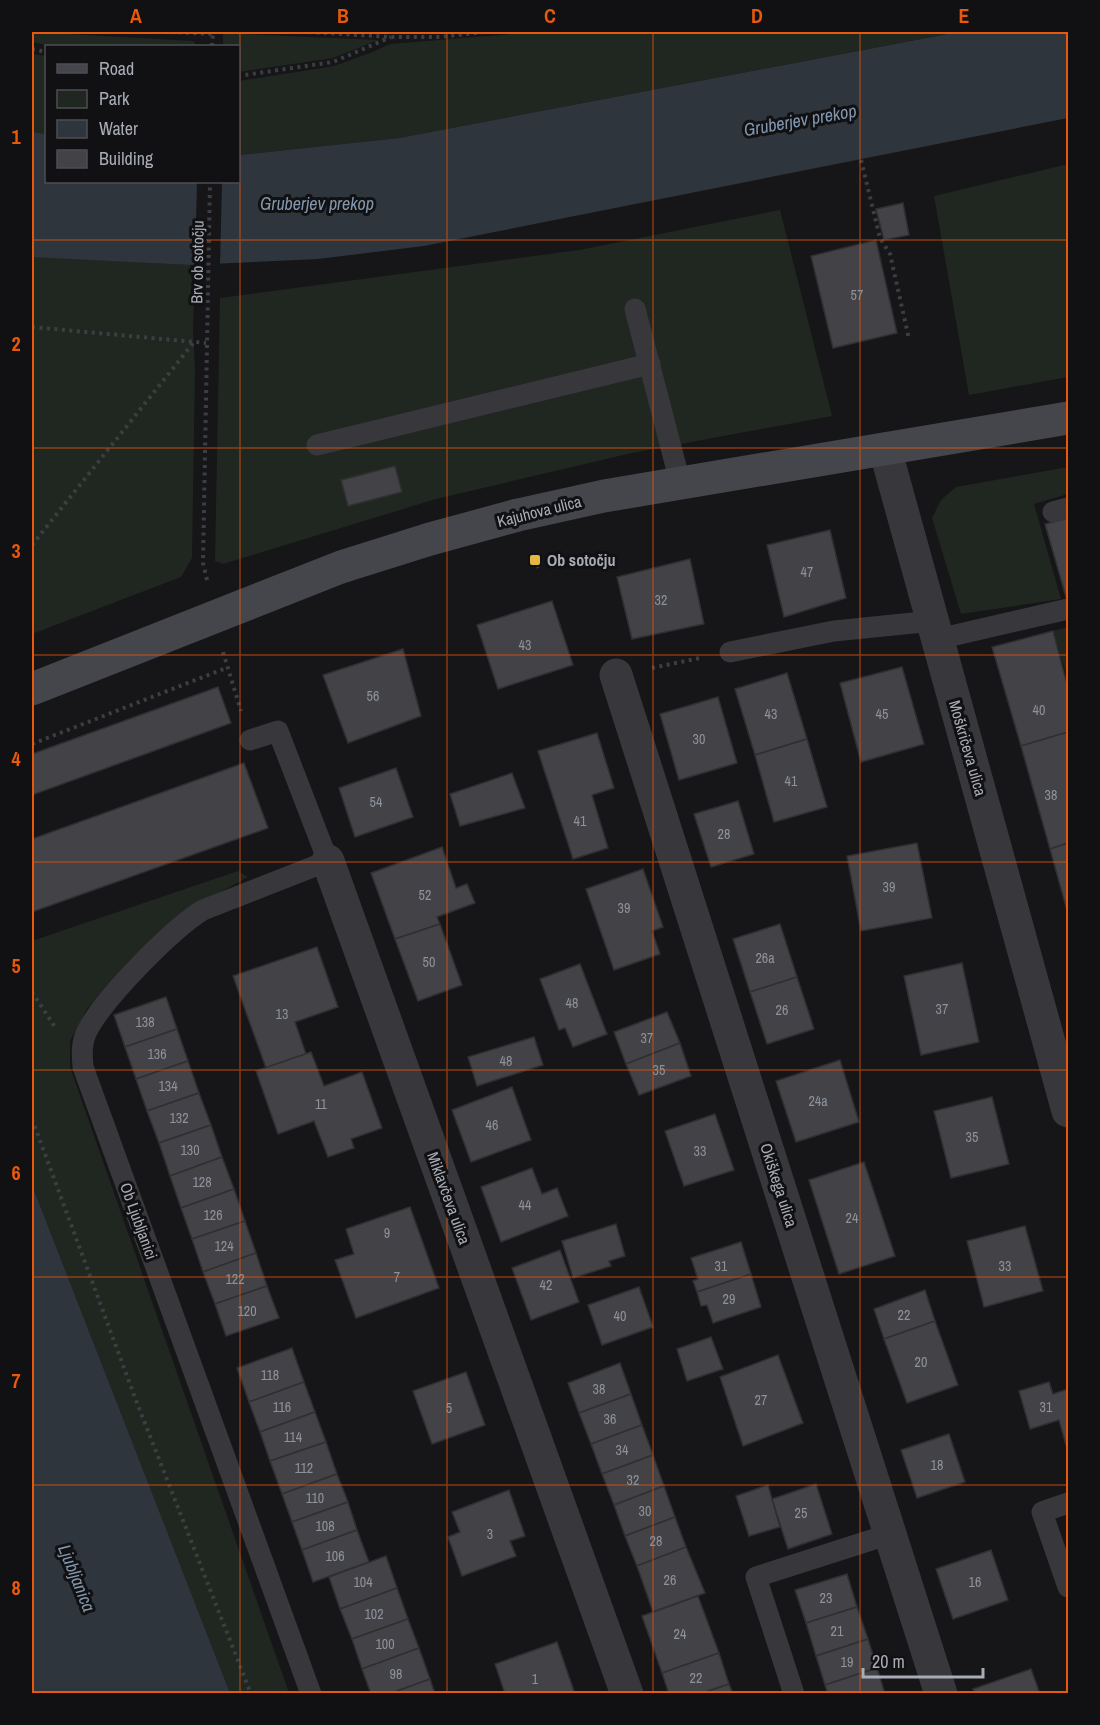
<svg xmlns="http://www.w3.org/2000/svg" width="1100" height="1725" viewBox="0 0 1100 1725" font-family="'Archivo Narrow',sans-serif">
  <rect width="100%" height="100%" fill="#161517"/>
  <g fill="#202721">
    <polygon points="32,32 193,41 197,46 50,46 32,42"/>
    <polygon points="536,32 958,32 399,138 239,155 239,81 334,66 373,52 390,44"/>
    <polygon points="223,33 378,40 333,58 239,72 238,46 223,46"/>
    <polygon points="32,54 46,56 46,134 32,132"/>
    <polygon points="1068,164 1068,377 969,395 934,196"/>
    <polygon points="780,210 832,416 632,453 436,499 223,564 215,561 220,298 579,250"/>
    <polygon points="32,256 190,265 194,298 193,330 195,369 192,558 181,577 32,634"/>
    <polygon points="1068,467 1068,494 1034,504 1061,599 961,614 932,518 941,500 956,487"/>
    <polygon points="1068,627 1068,679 1053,631"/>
    <polygon points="238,871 248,877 198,904 176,918 87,1009 70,1041 70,1067 289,1693 230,1693 32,1185 32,941"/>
  </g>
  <g fill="#2e353c">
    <polygon points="958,32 1068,32 1068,118 424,246 318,259 190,265 32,257 32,132 46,134 46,182 238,182 239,155 399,138"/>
    <polygon points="32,1185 230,1693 32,1693"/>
  </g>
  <polygon fill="#161517" points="197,182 222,182 220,266 195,267"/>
  <g fill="#424247" stroke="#303033" stroke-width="1.5">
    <polygon points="903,203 909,235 884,240 876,209"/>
    <polygon points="876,240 897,333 833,348 811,256"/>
    <polygon points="395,466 402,492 348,506 341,480"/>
    <polygon points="1068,518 1068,597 1066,597 1045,524"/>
    <polygon points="830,530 846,598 784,617 767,545"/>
    <polygon points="690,559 704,624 632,639 617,577"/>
    <polygon points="552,601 573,665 498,689 477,625"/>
    <polygon points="1053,631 1068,688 1068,732 1021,746 992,647"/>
    <polygon points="403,649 421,716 348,743 323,675"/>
    <polygon points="902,667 924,744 861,762 840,683"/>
    <polygon points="787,673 807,739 755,755 735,689"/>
    <polygon points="218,687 231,723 32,795 32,754"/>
    <polygon points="718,697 737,763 679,780 660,714"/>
    <polygon points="1068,732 1068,843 1050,849 1021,746"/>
    <polygon points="597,733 614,788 592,795 608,848 573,859 538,751"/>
    <polygon points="807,739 827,807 774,822 755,755"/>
    <polygon points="244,763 268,828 32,912 32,839"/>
    <polygon points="396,768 413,817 355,837 339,788"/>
    <polygon points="512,773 525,808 460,826 450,794"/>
    <polygon points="738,801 754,854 711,867 694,814"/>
    <polygon points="917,843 932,918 861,931 847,856"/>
    <polygon points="1068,843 1068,914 1050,849"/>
    <polygon points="442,847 456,888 467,884 475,903 437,917 440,924 395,939 371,873"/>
    <polygon points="643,869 663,927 652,931 660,954 614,970 586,889"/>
    <polygon points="440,924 462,985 418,1001 395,939"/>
    <polygon points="780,924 797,977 750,992 733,939"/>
    <polygon points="317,947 338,1007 295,1022 306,1054 266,1068 233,976"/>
    <polygon points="962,963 979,1042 921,1055 904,976"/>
    <polygon points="580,964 607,1034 573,1047 565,1028 559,1030 540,979"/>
    <polygon points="797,977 814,1029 767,1044 750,992"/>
    <polygon points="166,997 177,1029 125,1047 114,1015"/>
    <polygon points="667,1012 680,1043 626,1064 614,1032"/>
    <polygon points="177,1029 188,1061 136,1079 125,1047"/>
    <polygon points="534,1037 543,1065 477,1086 468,1057"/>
    <polygon points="680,1043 691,1076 639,1095 626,1064"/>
    <polygon points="311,1052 324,1086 362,1072 382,1128 351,1139 354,1148 328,1157 314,1121 278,1134 256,1071"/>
    <polygon points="840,1060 859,1122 796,1142 776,1081"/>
    <polygon points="188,1061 199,1093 147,1111 136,1079"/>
    <polygon points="512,1087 531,1140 471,1162 452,1110"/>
    <polygon points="199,1093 211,1125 159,1143 147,1111"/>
    <polygon points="992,1097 1009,1164 951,1178 934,1111"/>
    <polygon points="715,1114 734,1170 684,1186 665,1131"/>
    <polygon points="211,1125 222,1157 170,1176 159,1143"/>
    <polygon points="222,1157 234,1189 181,1208 170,1176"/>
    <polygon points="864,1162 895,1256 839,1274 809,1180"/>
    <polygon points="532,1168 542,1194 557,1188 568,1216 501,1242 481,1187"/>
    <polygon points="234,1189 245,1221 192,1239 181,1208"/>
    <polygon points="410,1207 439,1288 356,1318 335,1260 354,1254 346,1229"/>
    <polygon points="245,1221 256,1253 203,1272 192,1239"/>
    <polygon points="616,1224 625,1256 609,1261 611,1266 573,1278 562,1241"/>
    <polygon points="1025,1226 1043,1291 984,1307 967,1241"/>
    <polygon points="741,1242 751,1274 697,1292 693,1281 698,1279 691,1258"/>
    <polygon points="560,1250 579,1302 531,1320 512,1268"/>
    <polygon points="256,1253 267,1286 215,1304 203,1272"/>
    <polygon points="751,1274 761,1307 713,1323 707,1305 701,1306 697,1292"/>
    <polygon points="267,1286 279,1318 226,1336 215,1304"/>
    <polygon points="639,1287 653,1327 602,1345 588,1305"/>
    <polygon points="925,1290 935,1321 884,1339 874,1309"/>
    <polygon points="935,1321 958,1385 907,1403 884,1339"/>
    <polygon points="711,1337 723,1369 687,1381 677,1349"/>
    <polygon points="292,1348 304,1382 249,1402 237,1368"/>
    <polygon points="778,1355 803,1423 743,1446 720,1377"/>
    <polygon points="620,1363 631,1394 579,1413 568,1383"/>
    <polygon points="466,1372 485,1425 432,1444 413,1391"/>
    <polygon points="304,1382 315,1412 260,1432 249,1402"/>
    <polygon points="1049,1382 1053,1394 1068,1389 1068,1444 1066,1445 1059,1420 1030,1429 1019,1391"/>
    <polygon points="631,1394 642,1425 591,1444 579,1413"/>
    <polygon points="315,1412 326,1442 270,1461 260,1432"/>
    <polygon points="642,1425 653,1455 602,1474 591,1444"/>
    <polygon points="949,1434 965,1482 917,1498 901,1450"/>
    <polygon points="326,1442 337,1474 282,1494 270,1461"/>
    <polygon points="653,1455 664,1486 614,1505 602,1474"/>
    <polygon points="337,1474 348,1502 292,1522 282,1494"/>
    <polygon points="816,1484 832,1534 788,1549 772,1499"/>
    <polygon points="768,1485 780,1527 749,1536 736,1496"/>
    <polygon points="664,1486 675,1517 625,1536 614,1505"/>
    <polygon points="509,1490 525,1536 510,1541 516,1556 462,1576 448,1537 460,1532 452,1512"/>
    <polygon points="348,1502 357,1530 302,1550 292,1522"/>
    <polygon points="675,1517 686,1547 637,1566 625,1536"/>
    <polygon points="357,1530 369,1562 313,1582 302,1550"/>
    <polygon points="686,1547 705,1593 653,1612 637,1566"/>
    <polygon points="991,1550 1008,1600 953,1619 936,1569"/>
    <polygon points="386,1556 397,1588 340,1609 329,1577"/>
    <polygon points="847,1574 857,1607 806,1623 795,1590"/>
    <polygon points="397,1588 408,1619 352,1639 340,1609"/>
    <polygon points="698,1596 719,1653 662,1673 642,1616"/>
    <polygon points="857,1607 868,1639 816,1656 806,1623"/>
    <polygon points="408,1619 419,1648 362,1669 352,1639"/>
    <polygon points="868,1639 877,1668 825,1685 816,1656"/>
    <polygon points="557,1642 575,1694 505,1694 495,1664"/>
    <polygon points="419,1648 430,1679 389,1694 371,1694 362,1669"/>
    <polygon points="719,1653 729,1684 700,1694 669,1694 662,1673"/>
    <polygon points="877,1668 885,1694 828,1694 825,1685"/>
    <polygon points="1031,1669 1040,1694 975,1694 973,1689"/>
    <polygon points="430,1679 435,1694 389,1694"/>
    <polygon points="729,1684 733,1694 700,1694"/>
  </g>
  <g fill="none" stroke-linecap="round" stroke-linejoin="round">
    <g stroke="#3d3e43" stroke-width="4" stroke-dasharray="3 4.5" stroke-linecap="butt">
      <polyline points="171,32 212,34"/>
      <polyline points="309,32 392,37 440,37 484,32"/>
      <polyline points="212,46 213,32"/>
      <polyline points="32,49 46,52"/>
      <polyline points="238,76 333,62 391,37"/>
      <polyline points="861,160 880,238 890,254 909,339"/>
      <polyline points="32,327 206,343"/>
      <polyline points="32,545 194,342"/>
      <polyline points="535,560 538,568"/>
      <polyline points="207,580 203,563 210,182"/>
      <polyline points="223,652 241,711"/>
      <polyline points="652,668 700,658"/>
      <polyline points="32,744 226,668"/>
      <polyline points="32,992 55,1027"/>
      <polyline points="32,1119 137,1403 251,1694"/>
    </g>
    <g stroke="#37373c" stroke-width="21">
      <polyline points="635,309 680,482"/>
      <polyline points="317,445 650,364"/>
      <polyline points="1053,512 1068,508"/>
      <polyline points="938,639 1068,609"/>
      <polyline points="730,652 834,631 933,621"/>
      <path d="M250,740L278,731L328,861L203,910C172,929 104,998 87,1031C81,1043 82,1055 83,1067L311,1694"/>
      <polyline points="1068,1503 1042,1512 1068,1587"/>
      <polyline points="794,1694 756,1577 890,1534"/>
    </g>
    <g stroke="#37373c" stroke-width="33">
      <polyline points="885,449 1068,1111"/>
      <polyline points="616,675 941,1694"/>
      <polyline points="328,861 627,1694"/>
    </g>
    <polyline stroke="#45464c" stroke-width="33" points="32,689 341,567 430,539 518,515 604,496 1068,418"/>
  </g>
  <path fill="none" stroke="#e8590c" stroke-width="1.5" stroke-opacity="0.55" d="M240,32V1694M447,32V1694M653,32V1694M860,32V1694M32,240H1068M32,448H1068M32,655H1068M32,862H1068M32,1070H1068M32,1277H1068M32,1485H1068"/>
  <rect fill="#e5b840" stroke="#111012" stroke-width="2" x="529" y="554" width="12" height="12" rx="3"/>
  <g text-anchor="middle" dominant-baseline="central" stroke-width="6" stroke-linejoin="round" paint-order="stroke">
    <g font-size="14" fill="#8e929a">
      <text x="857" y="295">57</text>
      <text x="807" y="572">47</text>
      <text x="661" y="600">32</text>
      <text x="525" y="645">43</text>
      <text x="373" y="696">56</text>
      <text x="1039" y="710">40</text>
      <text x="771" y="714">43</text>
      <text x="882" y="714">45</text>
      <text x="699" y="739">30</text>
      <text x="791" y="781">41</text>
      <text x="1051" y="795">38</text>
      <text x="376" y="802">54</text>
      <text x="580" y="821">41</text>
      <text x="724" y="834">28</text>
      <text x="889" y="887">39</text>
      <text x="425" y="895">52</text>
      <text x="624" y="908">39</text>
      <text x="765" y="958">26a</text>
      <text x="429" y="962">50</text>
      <text x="572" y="1003">48</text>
      <text x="942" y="1009">37</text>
      <text x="782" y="1010">26</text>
      <text x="282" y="1014">13</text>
      <text x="145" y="1022">138</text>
      <text x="647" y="1038">37</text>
      <text x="157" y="1054">136</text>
      <text x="506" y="1061">48</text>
      <text x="659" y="1070">35</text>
      <text x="168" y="1086">134</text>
      <text x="818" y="1101">24a</text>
      <text x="321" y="1104">11</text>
      <text x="179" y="1118">132</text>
      <text x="492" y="1125">46</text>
      <text x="972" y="1137">35</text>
      <text x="190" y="1150">130</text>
      <text x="700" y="1151">33</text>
      <text x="202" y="1182">128</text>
      <text x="525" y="1205">44</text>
      <text x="213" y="1215">126</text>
      <text x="852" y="1218">24</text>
      <text x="387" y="1233">9</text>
      <text x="224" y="1246">124</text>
      <text x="721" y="1266">31</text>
      <text x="1005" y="1266">33</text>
      <text x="397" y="1277">7</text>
      <text x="235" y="1279">122</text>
      <text x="546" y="1285">42</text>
      <text x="729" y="1299">29</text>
      <text x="247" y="1311">120</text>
      <text x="904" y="1315">22</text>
      <text x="620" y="1316">40</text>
      <text x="921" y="1362">20</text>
      <text x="270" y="1375">118</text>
      <text x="599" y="1389">38</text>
      <text x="761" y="1400">27</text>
      <text x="282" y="1407">116</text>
      <text x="1046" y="1407">31</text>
      <text x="449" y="1408">5</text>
      <text x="610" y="1419">36</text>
      <text x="293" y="1437">114</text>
      <text x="622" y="1450">34</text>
      <text x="937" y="1465">18</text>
      <text x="304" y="1468">112</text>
      <text x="633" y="1480">32</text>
      <text x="315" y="1498">110</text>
      <text x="645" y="1511">30</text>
      <text x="801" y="1513">25</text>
      <text x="325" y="1526">108</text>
      <text x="490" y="1534">3</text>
      <text x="656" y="1541">28</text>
      <text x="335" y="1556">106</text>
      <text x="670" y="1580">26</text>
      <text x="363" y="1582">104</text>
      <text x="975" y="1582">16</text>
      <text x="826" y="1598">23</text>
      <text x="374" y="1614">102</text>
      <text x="837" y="1631">21</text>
      <text x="680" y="1634">24</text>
      <text x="385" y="1644">100</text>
      <text x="847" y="1662">19</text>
      <text x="396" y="1674">98</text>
      <text x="696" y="1678">22</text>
      <text x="535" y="1679">1</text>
    </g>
    <g font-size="16" fill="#a8acb6" stroke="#111012">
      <text transform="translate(197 262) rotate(-89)">Brv ob sotočju</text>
      <text transform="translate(539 511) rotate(-14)">Kajuhova ulica</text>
      <text transform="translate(968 748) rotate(74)">Moškričeva ulica</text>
      <text transform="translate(779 1185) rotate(72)">Okiškega ulica</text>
      <text transform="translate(449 1198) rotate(70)">Miklavčeva ulica</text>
      <text transform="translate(139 1221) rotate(70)">Ob Ljubljanici</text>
    </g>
    <g font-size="16" font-weight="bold" fill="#a8acb6" stroke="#111012" text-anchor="start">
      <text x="547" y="560">Ob sotočju</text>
    </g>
    <g font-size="18" font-style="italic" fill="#8297af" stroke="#111012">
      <text transform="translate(800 120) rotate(-10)">Gruberjev prekop</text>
      <text x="317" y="203">Gruberjev prekop</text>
      <text transform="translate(77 1578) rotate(68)">Ljubljanica</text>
    </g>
  </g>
  <rect width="1100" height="1725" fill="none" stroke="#111012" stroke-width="66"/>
  <rect x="45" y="45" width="195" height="138" fill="#111012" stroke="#4d4e54" stroke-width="1.5"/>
  <rect x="57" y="64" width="30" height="9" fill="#45464c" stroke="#4d4e54" stroke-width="1.5"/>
  <text x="99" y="75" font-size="18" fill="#a8acb6">Road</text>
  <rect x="57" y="90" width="30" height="18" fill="#202721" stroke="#4d4e54" stroke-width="1.5"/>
  <text x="99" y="105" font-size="18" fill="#a8acb6">Park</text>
  <rect x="57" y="120" width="30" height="18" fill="#2e353c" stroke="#4d4e54" stroke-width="1.5"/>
  <text x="99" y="135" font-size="18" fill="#a8acb6">Water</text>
  <rect x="57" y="150" width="30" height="18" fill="#424247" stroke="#4d4e54" stroke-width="1.5"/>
  <text x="99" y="165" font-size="18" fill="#a8acb6">Building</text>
  <path d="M863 1668v9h120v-9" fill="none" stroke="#a8acb6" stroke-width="3"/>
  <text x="872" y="1668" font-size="18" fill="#a8acb6" stroke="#111012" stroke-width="4.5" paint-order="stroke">20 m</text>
  <rect x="33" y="33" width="1034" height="1659" fill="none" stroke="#e8590c" stroke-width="2"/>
  <g font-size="20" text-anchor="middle" font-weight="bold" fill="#e8590c">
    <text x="136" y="23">A</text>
    <text x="343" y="23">B</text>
    <text x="550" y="23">C</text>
    <text x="757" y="23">D</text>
    <text x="964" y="23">E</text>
    <text x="16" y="144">1</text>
    <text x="16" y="351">2</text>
    <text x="16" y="558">3</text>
    <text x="16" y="766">4</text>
    <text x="16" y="973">5</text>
    <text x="16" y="1180">6</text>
    <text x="16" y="1388">7</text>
    <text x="16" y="1595">8</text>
  </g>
</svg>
